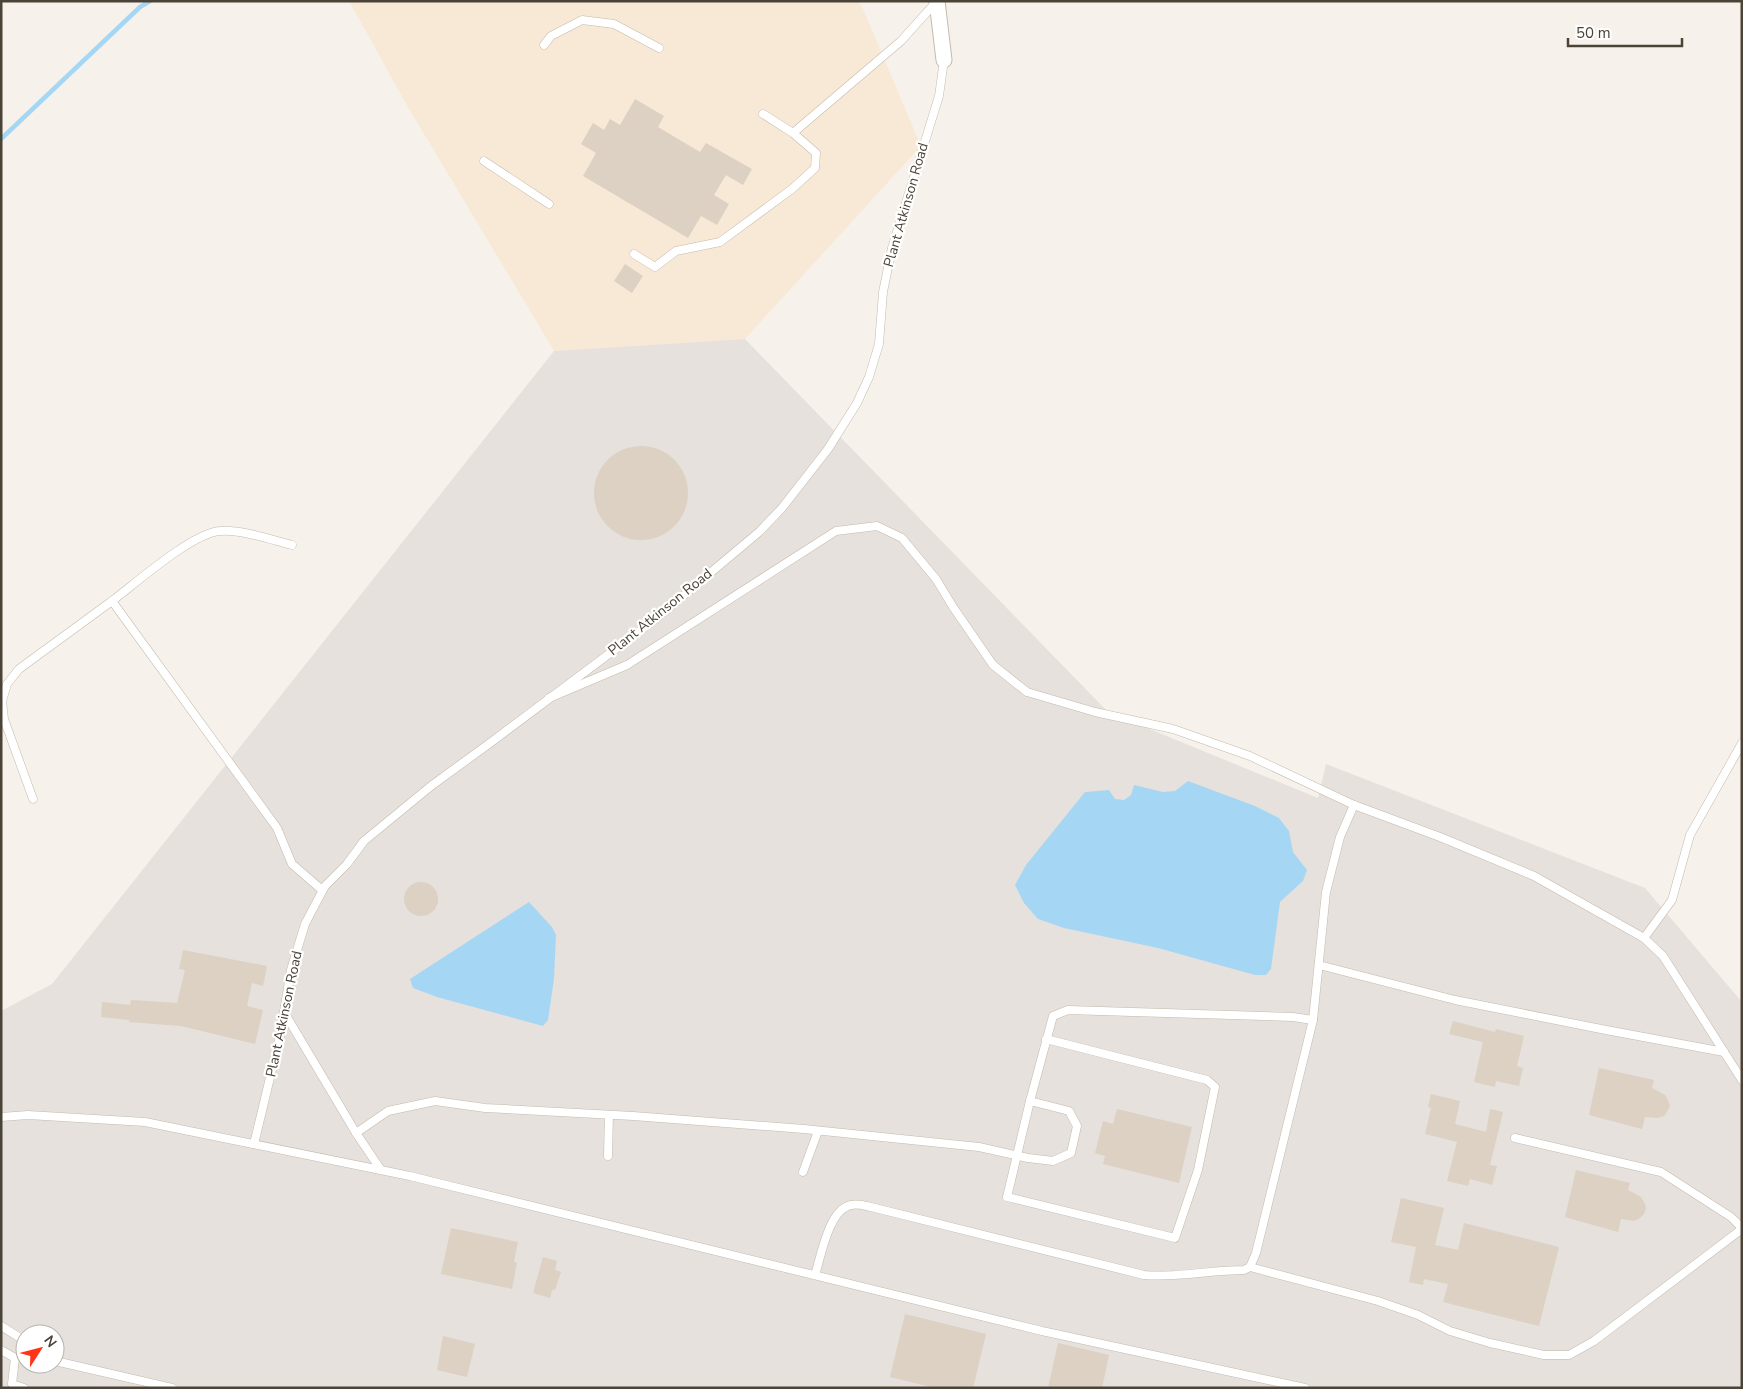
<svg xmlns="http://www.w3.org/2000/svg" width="1743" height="1389" viewBox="0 0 1743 1389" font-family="'Nunito Sans',sans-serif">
  <rect width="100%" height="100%" fill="#f6f2eb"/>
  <polygon fill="#f8e9d6" points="349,1 858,1 863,9 921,146 745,339 554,351 409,109"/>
  <path fill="#e6e1dc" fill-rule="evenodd" d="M745,339L1108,712L1318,798L1326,764L1645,888L1742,1002V1388H1V1011L52,984L554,351ZM25,1334H55V1364H25Z"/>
  <g fill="#a5d7f5">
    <polygon points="1188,781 1255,806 1279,818 1289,831 1293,852 1307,870 1303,881 1280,902 1271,969 1266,975 1255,975 1158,948 1064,928 1038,919 1024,903 1015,885 1026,865 1085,792 1109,790 1115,799 1124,800 1131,795 1134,785 1163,792 1175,791"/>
    <polygon points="529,902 552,927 556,935 554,979 548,1020 543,1026 437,997 413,988 410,979"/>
  </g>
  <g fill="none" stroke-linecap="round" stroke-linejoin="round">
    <polyline stroke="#a5d7f5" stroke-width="4.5" points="1,139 140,7 150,1"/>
  </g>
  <g fill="#dcd1c2">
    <polygon points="635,99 664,116 658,127 700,152 706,143 752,169 743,185 726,175 714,195 729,204 717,225 701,216 688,238 583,176 596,153 581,144 593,123 604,130 610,119 620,125"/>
    <polygon points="625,264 643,276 632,293 614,281"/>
    <circle cx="641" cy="493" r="47"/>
    <circle cx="421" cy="899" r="17"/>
    <polygon points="183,950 267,966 263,986 252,983 247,1006 263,1010 255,1044 181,1026 129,1022 129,1020 101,1017 102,1002 130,1005 131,1000 177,1003 185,970 179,969"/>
    <polygon points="1453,1021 1495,1032 1496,1029 1524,1036 1517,1066 1523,1068 1519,1086 1496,1081 1495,1087 1474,1082 1483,1042 1449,1034"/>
    <polygon points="1599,1068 1654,1080 1652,1088 1665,1095 1668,1100 1670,1106 1667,1112 1664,1116 1658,1118 1645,1117 1642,1129 1589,1115"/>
    <polygon points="1431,1094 1460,1101 1455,1124 1486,1132 1490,1109 1503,1112 1490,1165 1497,1166 1492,1185 1470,1179 1468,1186 1447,1181 1457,1142 1425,1134 1431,1108 1428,1107"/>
    <polygon points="1117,1109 1192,1127 1179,1183 1103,1164 1105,1156 1095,1153 1103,1121 1113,1124"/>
    <polygon points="1576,1170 1630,1183 1628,1190 1641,1197 1644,1202 1646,1208 1644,1214 1640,1218 1634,1221 1621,1219 1618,1232 1565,1217"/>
    <polygon points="1401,1198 1444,1208 1435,1245 1458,1250 1464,1223 1559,1247 1539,1326 1443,1302 1448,1284 1424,1279 1423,1285 1409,1282 1416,1247 1391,1242"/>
    <polygon points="451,1228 518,1242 514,1262 517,1263 512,1289 441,1274"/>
    <polygon points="543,1257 557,1261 555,1270 561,1272 555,1290 552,1290 550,1298 533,1293"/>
    <polygon points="905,1314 986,1334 973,1388 935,1388 890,1377"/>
    <polygon points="443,1336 475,1344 467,1377 437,1370"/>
    <polygon points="1058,1343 1109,1355 1102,1388 1048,1388"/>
  </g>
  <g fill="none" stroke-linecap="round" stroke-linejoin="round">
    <defs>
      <g id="lane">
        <polyline points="544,45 551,36 582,20 614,24 659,48"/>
        <polyline points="763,114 793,133 901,41 937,1"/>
        <polyline points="484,161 549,204"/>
        <polyline points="634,254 655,267 676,251 720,242 792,189 815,168 816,153 793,133"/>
        <path d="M292,545C272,540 240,529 220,531C192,533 136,583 112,601L277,828L292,864L322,890"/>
        <polyline points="549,698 627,665 836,531 877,526 902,538 936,579 953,607 993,665 1027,692 1095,712 1173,729 1250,756 1354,805 1440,837 1534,876 1644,938 1663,956 1742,1080"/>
        <polyline points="33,799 4,719 2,701 7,684 19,669 112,601"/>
        <polyline points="1644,938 1672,900 1690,835 1742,743"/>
        <polyline points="1319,965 1455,1000 1606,1030 1724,1052"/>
        <polyline points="284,1012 356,1133 381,1170"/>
        <polyline points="1030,1101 1053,1016 1068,1010 1293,1017 1313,1020"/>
        <polyline points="1,1117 28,1115 145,1122 410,1176 1042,1331 1305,1388"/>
        <polyline points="356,1133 388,1111 435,1101 485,1108 633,1116 804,1129 979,1147 1028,1158 1053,1161 1071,1153 1077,1126 1069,1111 1030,1101 1007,1197 1175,1238 1198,1170 1215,1087 1207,1080 1046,1039"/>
        <polyline points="1515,1138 1661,1172 1731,1217 1742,1228"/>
        <polyline points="254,1144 280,1036 291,970 305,924 325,886 347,864 364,841 431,786 490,743 653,621 759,532 782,508 828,449 857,403 869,377 879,344 883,292 892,248 939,96 944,60"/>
        <polyline points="608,1156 609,1115"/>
        <polyline points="803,1172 818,1131"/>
        <polyline points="1250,1267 1378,1301 1418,1315 1450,1331 1490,1343 1544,1355 1569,1355 1594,1341 1742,1229"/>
        <path d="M815,1275C821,1256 829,1209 851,1205C856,1204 862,1205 867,1206L1144,1275C1178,1278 1210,1270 1244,1270L1250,1267L1256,1253L1313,1020L1326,892L1340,837L1354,805"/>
        <polyline points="1,1326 25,1341"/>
        <polyline points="1,1350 15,1358 12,1384 24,1388"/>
        <polyline points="55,1361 172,1388"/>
      </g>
      <polyline id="street" points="937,1 944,60"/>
    </defs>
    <use href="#lane" stroke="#c3baac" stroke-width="9"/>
    <use href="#street" stroke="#c3baac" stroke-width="17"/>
    <use href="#lane" stroke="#fff" stroke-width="8"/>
    <use href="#street" stroke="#fff" stroke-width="15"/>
  </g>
  <g text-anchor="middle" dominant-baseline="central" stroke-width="4.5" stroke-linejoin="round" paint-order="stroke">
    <g font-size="14" fill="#4b4338" stroke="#fff">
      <text transform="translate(906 205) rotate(-74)">Plant Atkinson Road</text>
      <text transform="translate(660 612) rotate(-39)">Plant Atkinson Road</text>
      <text transform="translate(284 1014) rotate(-78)">Plant Atkinson Road</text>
    </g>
  </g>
  <rect width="1743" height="1389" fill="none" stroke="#4b4338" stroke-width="5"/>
  <g transform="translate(40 1349) rotate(54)"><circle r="24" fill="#ffffff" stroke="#b7b4af"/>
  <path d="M0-4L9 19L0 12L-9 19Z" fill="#ff3419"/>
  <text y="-8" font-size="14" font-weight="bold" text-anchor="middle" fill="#4b4338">N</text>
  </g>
  <path d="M1568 38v8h114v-8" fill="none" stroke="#4b4338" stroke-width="2.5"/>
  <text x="1576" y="38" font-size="15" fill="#4b4338" stroke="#ffffff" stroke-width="4" paint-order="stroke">50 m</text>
</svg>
